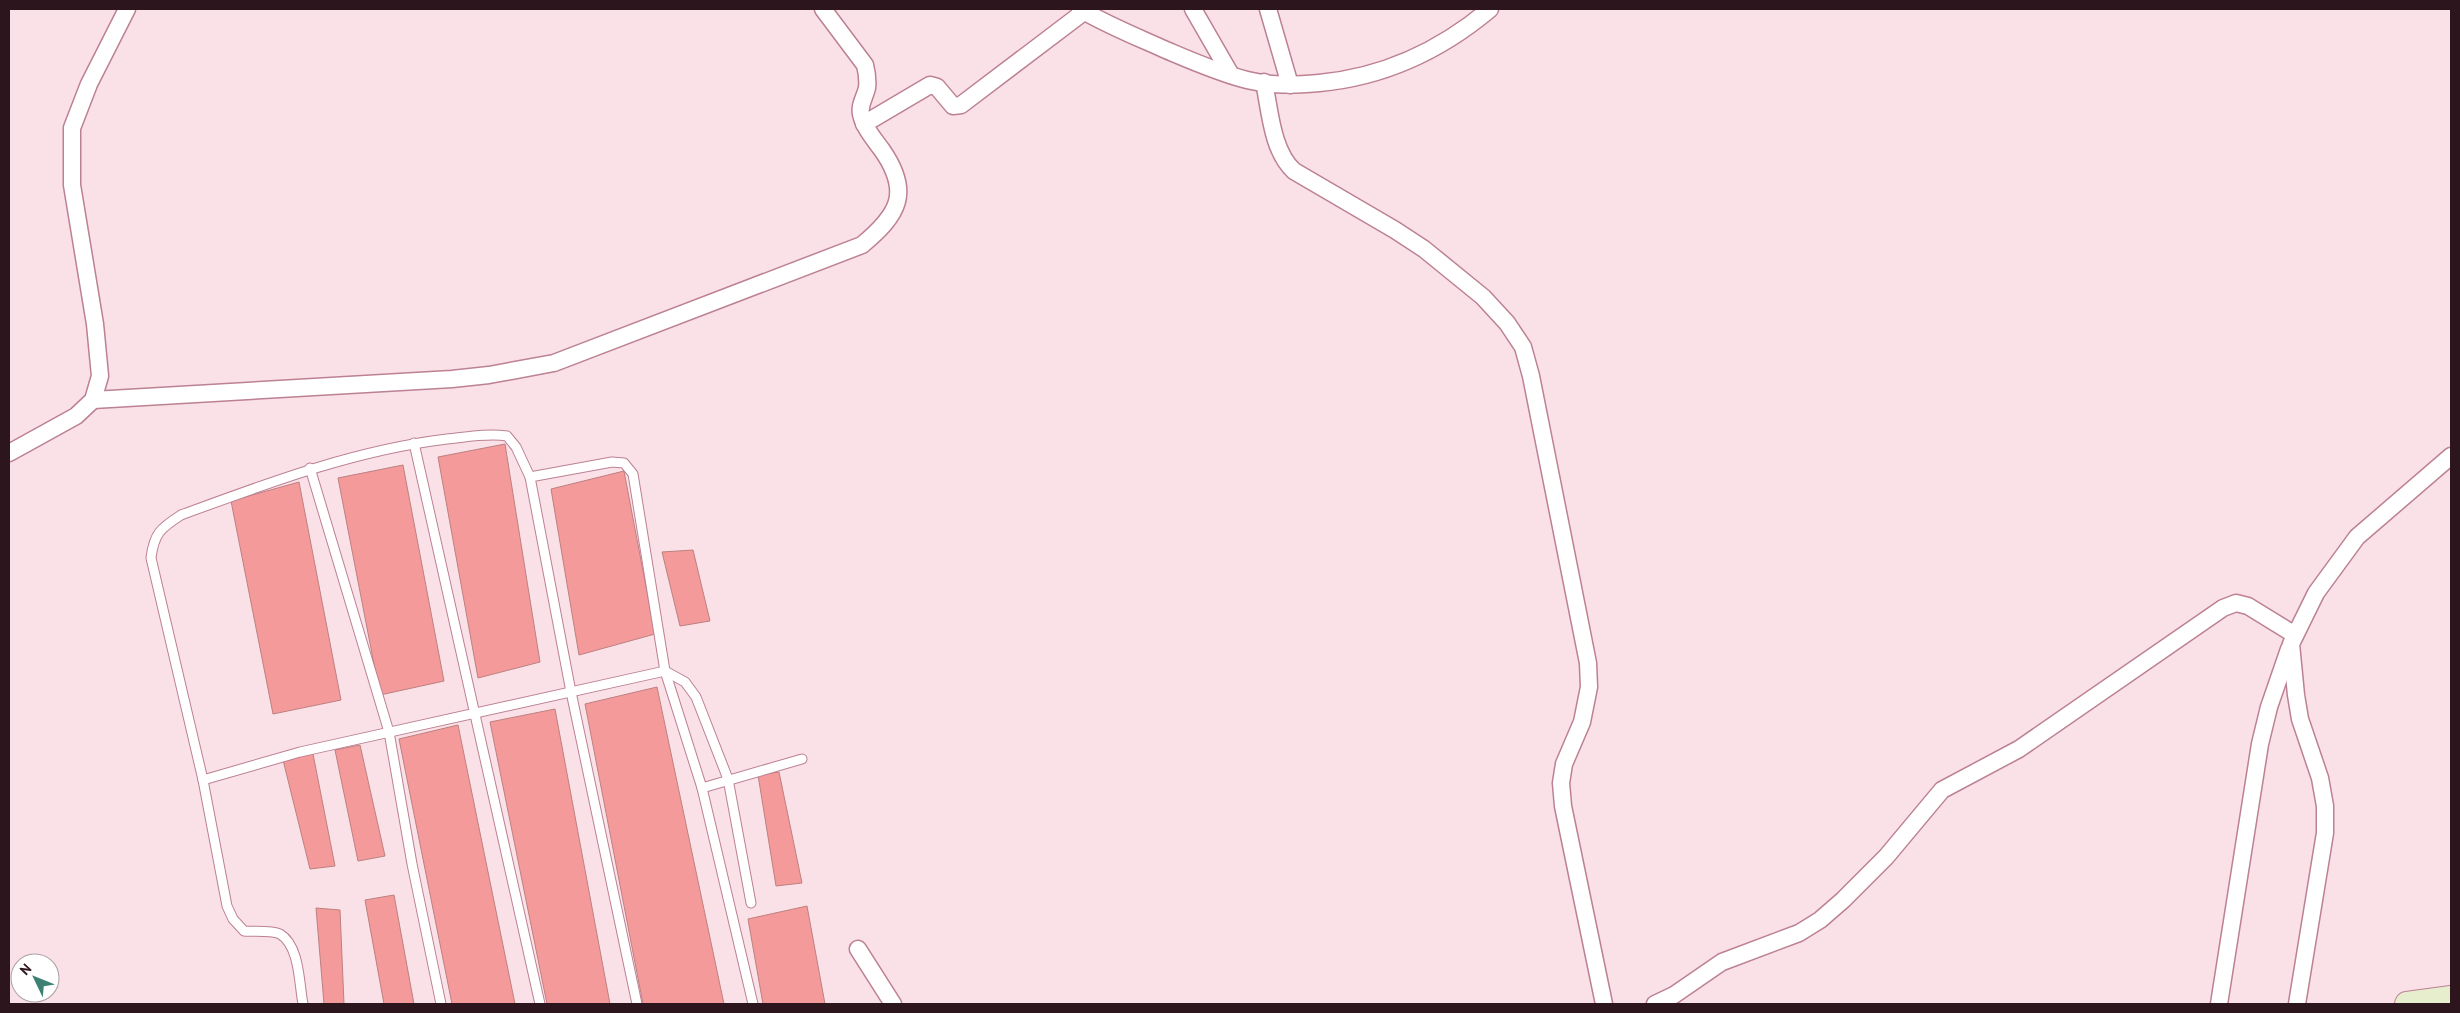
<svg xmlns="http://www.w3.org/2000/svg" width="2460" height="1013" viewBox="0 0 2460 1013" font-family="'PT Sans',sans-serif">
  <rect width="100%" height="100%" fill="#fae0e7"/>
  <g fill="#f59a9a" stroke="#bd8080">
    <polygon points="505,444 540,662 478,678 438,457"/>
    <polygon points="403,465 444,681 380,695 338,478"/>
    <polygon points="624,471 655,634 579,655 551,489"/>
    <polygon points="299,482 341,700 273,714 231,501"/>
    <polygon points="693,550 710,621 680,626 662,552"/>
    <polygon points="657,687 724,1004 643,1004 585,704"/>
    <polygon points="555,709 610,1004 547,1004 490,722"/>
    <polygon points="458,725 515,1004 452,1004 399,739"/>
    <polygon points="360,745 385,856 358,861 335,750"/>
    <polygon points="313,754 335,866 310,869 283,760"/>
    <polygon points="779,772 802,883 776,886 758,775"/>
    <polygon points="394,895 414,1004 384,1004 365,900"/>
    <polygon points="807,906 825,1004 763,1004 748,919"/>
    <polygon points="316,908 340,910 344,1004 324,1004"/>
  </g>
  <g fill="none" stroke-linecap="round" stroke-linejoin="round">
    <defs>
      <g id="service">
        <polyline points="414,443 540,1004"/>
        <polyline points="310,468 389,732 412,864 441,1004"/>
        <polyline points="530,477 571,692 637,1004"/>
        <polyline points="203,780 300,752 665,671 685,682 696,697 728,779 751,903"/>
        <polyline points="702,788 802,759"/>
        <path d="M303,1004C299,984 300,946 280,934C271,930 254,932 244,931L233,919L227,906L203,780L151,558C154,533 161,528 181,515C268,483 355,450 447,439C467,437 487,433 507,436L516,447L530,477L612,462L624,463L633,474L665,671L702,788L753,1004"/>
      </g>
      <g id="minor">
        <path d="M1080,9C1107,25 1137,37 1166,50C1192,61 1219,73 1247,80C1271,86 1295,85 1319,83C1384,77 1440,51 1490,9"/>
        <polyline points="1193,9 1231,75"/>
        <polyline points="1268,9 1290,85"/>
        <path d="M1264,82C1270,111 1272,151 1294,171L1395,230L1424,249L1483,297L1507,323L1523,347L1531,376L1588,663L1589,687L1582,722L1564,764L1561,783L1563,806L1604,1004"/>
        <polyline points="864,124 930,85 937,87 953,106 961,105 1085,11"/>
        <path d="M93,400L452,379L489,375L554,363L862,245C898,215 912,193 882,150C874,139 864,128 861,114C859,105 865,97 867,88C868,80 867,73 865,65L823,9"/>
        <polyline points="9,453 76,416 93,400 100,376 95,324 72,185 72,128 89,84 127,9"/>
        <polyline points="858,949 893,1004"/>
        <polyline points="1655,1004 1674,995 1722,962 1799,933 1820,920 1843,900 1886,857 1942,790 2019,749 2223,608 2236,603 2248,606 2295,635"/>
        <polyline points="2219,1004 2260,744 2269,707 2289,649"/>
        <polyline points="2297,1004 2325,833 2325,806 2320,778 2300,719 2296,695 2291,644 2316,593 2357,537 2451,456"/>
      </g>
      <polyline id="secondary" points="2407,1004 2451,998"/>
    </defs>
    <use href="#service" stroke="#bc8193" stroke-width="11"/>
    <use href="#minor" stroke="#bc8193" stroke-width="19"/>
    <use href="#secondary" stroke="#bc8193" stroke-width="26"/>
    <use href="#service" stroke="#fff" stroke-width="9"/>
    <use href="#minor" stroke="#fff" stroke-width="16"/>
    <use href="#secondary" stroke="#e7eece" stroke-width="24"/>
  </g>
  <rect width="2460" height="1013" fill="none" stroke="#2c151d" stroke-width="20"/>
  <g transform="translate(35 978) rotate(313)"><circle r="24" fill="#ffffff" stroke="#aba1a5"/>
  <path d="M0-4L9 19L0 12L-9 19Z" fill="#3d8175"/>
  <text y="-8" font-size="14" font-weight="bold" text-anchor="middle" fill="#2c151d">N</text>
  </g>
</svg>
